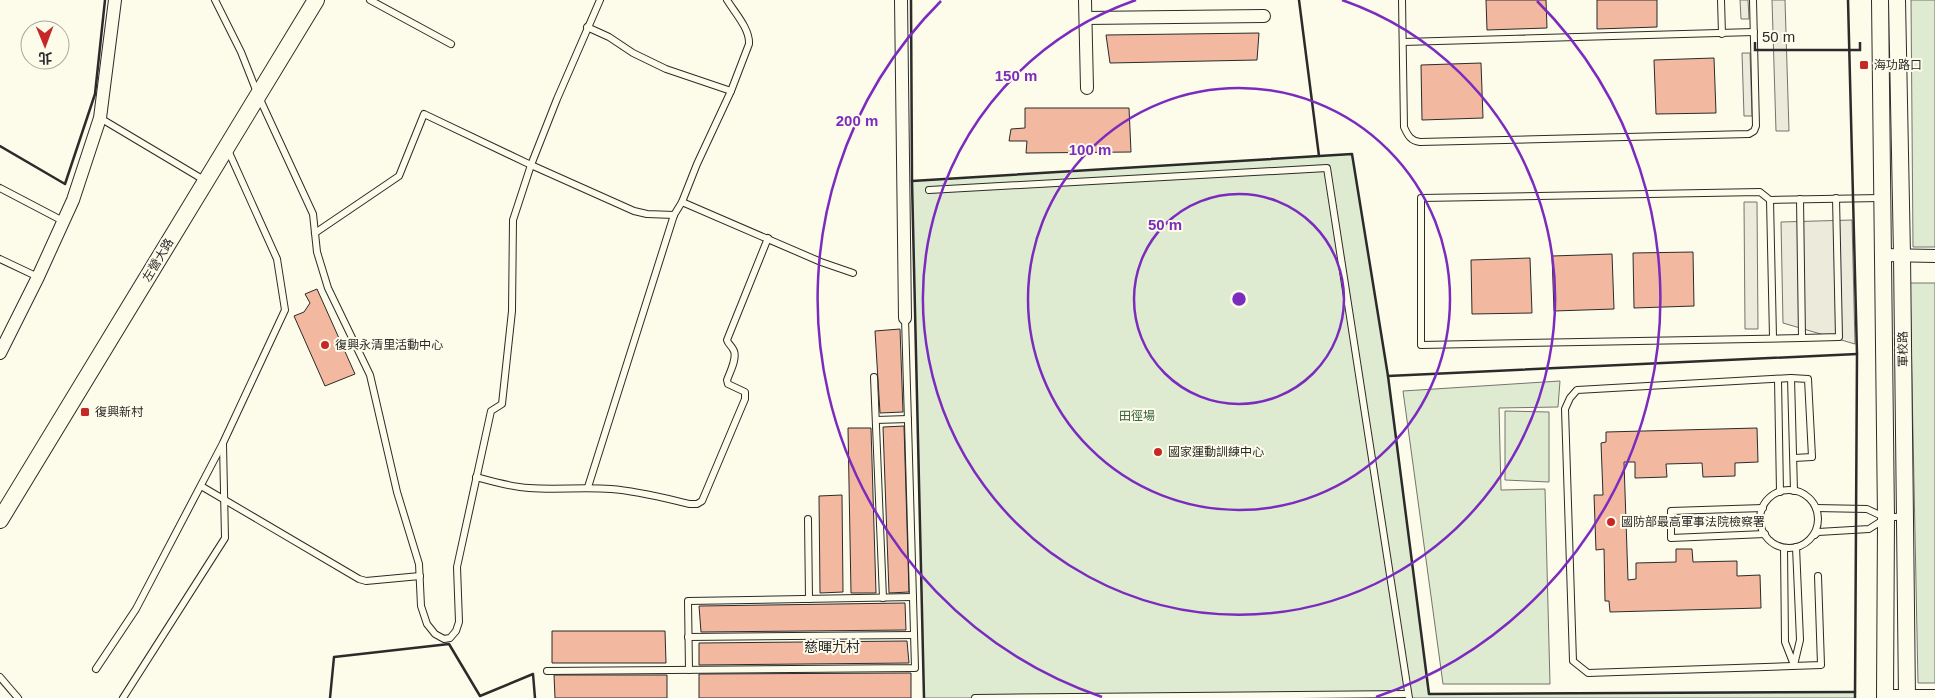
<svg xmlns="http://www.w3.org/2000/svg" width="1935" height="698" viewBox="0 0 1935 698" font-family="Arial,'Noto Sans TC',sans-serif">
  <rect width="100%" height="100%" fill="#fdfbea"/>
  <g fill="#deebd1" stroke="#74746e">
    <polygon points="1911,0 1935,0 1935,247 1913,247"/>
    <polygon points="1352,154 1388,376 1429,694 1855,692 1855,698 924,698 912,181"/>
    <polygon points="1910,283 1935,283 1935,683 1918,683"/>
    <polygon points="1560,381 1558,407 1499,408 1501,490 1545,489 1550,684 1443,684 1403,391"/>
    <polygon points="1505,411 1549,412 1549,482 1505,480"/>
  </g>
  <g fill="#eceadb" stroke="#74746e">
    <polygon points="1740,0 1748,0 1749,19 1741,19"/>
    <polygon points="1772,0 1785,0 1789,131 1776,131"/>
    <polygon points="1742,53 1750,53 1752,116 1744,116"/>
    <polygon points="1744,202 1757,202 1758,329 1745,329"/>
    <polygon points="1852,220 1855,344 1783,323 1781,222"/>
  </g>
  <g fill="#f2b8a0" stroke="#2b2b2b">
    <polygon points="1486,0 1546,0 1547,28 1487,30"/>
    <polygon points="1597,0 1657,0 1657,27 1597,29"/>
    <polygon points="1259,33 1257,60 1110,63 1106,35"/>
    <polygon points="1714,58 1716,113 1656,114 1654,60"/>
    <polygon points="1481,63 1483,118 1422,120 1421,65"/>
    <polygon points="1025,108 1129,108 1131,152 1026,153 1027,141 1009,141 1011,129 1025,128"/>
    <polygon points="1693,252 1694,306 1634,308 1633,253"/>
    <polygon points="1612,254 1614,309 1554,311 1552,256"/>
    <polygon points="1530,258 1532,313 1472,314 1471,260"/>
    <polygon points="317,289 355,374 325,386 294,316 304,312 310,303 305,294"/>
    <polygon points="900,329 903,412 880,413 875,331"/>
    <polygon points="904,426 909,592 889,593 883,427"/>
    <polygon points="848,428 871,428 876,593 851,593"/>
    <polygon points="1757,428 1758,462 1735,463 1735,476 1703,477 1702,463 1666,464 1667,477 1635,478 1635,462 1624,462 1628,580 1636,579 1636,563 1676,562 1676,549 1692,549 1693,562 1737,561 1737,576 1760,575 1761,608 1610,612 1609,601 1605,601 1604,549 1596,550 1594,495 1603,495 1601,443 1606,442 1606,432"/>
    <polygon points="842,495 843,592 820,593 819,496"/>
    <polygon points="905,603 906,630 701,632 699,606"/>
    <polygon points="552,631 665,631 666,663 552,663"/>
    <polygon points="907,641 909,663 699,665 699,643"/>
    <polygon points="911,673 911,698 699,698 699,674"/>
    <polygon points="554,675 667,675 667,698 555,698"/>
  </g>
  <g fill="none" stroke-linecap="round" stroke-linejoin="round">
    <defs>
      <g id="service">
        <polyline points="215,0 241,52 258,95 313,214 317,252 328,288 370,375 397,492 419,564 421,606 427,624 435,634 444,639 450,638 456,631 459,622 457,567 491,411 502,404 512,311 513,220 531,165 557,99 600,0"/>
        <polyline points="370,0 451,44"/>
        <path d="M1402,0L1404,127C1408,136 1411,141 1420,142L1749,134L1754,131L1756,126L1753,0"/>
        <polyline points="1721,0 1722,34"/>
        <polyline points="587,27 609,37 633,53 666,69 731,91"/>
        <polyline points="1403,42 1754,32"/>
        <polyline points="100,118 204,180"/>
        <polyline points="0,188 63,221"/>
        <polyline points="929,190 1327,168 1409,698"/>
        <polyline points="1800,199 1802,338 1839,337 1836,198"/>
        <polyline points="1770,200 1773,337"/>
        <polyline points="682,202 821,262 853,273"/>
        <polyline points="315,233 399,176 424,114 531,165 634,211 647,214 674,215"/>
        <polyline points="0,259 38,277"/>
        <polyline points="1802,338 1421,345 1421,198 1760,192 1770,200 1881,198"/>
        <polyline points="874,377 883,598"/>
        <polyline points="1791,378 1794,491"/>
        <polyline points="1778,379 1780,492"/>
        <polyline points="876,420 908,419"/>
        <polyline points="1794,458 1812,457 1808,379 1791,378 1577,390 1570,398 1565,409 1573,661 1588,673 1821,665 1818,576"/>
        <path d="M476,477C494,482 511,487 529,488C556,490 583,487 611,489C638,491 664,498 690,504H697L702,501L745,399V392L728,384L727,380C730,372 737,359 734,351C732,346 728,344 727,340L768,238"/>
        <polyline points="201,486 359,579 366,581 420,576"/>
        <path d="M588,487L674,215L682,202L697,164L731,91L749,44C750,29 735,13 727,0"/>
        <circle cx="1789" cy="519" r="29"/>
        <polyline points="1763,508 1671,511 1671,538 1765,534"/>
        <polyline points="1816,508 1867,509 1886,518 1904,516"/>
        <polyline points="808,519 809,599"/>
        <polyline points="1815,535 1818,532 1869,529 1883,520"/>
        <polyline points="1784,548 1785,642 1794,665 1800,640 1796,547"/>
        <polyline points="688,637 914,635"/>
        <polyline points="96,669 136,609 223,443 285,310 277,259 227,148"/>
        <polyline points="689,670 688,601 913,597"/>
        <polyline points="547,671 915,668 905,318"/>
        <polyline points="0,677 18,698"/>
        <polyline points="123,698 225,538 223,444"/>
        <polyline points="975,698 1408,694"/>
      </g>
      <g id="minor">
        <polyline points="901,0 905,318"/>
        <polyline points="1085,0 1087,88"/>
        <polyline points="1086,18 1264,16"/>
        <polyline points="1883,255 1935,256"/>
        <polyline points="0,353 38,277 73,200 100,118 115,0"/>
        <polyline points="1885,696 1935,696"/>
      </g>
      <g id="tertiary">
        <polyline points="1880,0 1886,518 1885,698"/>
        <polyline points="1897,0 1902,255 1907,698"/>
        <polyline points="0,520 316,0"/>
      </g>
    </defs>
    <use href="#service" stroke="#2b2b2b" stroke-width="8"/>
    <use href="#minor" stroke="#2b2b2b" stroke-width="14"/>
    <use href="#tertiary" stroke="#2b2b2b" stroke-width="18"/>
    <use href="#service" stroke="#fdfbea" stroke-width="6"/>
    <use href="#minor" stroke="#fdfbea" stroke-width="12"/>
    <use href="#tertiary" stroke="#fdfbea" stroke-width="16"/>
    <g stroke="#2b2b2b" stroke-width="2.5">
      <polyline points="911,0 912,181 924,698"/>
      <polyline points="1299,0 1319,156"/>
      <polyline points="1848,0 1857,354 1855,698"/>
      <polyline points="0,146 65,184 95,94 105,0"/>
      <polyline points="912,181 1352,154 1388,376 1429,694 1855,692"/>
      <polyline points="1388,376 1857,354"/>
      <polyline points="330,698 334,657 449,644 480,696 533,674 535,698"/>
    </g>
  </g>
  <g fill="none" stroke="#7b2cbf" stroke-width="2.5">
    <circle cx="1239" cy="299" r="105"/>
    <circle cx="1239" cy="299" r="211"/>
    <path d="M1342 0A316 316 0 1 1 1136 0"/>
    <path d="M1102 697A421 421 0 0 1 941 1M1537 1A421 421 0 0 1 1376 697"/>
  </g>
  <g fill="#c62828" stroke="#fdfbea" stroke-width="2">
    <rect x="1859" y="60" width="10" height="10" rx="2.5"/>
    <circle cx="325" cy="345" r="5"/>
    <rect x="80" y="407" width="10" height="10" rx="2.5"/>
    <circle cx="1158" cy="452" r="5"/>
    <circle cx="1611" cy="522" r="5"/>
  </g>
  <g text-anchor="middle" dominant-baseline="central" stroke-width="4" stroke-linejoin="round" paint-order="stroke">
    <g font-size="12" fill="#2b2b2b" stroke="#fdfbea" text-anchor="start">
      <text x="1874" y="65">海功路口</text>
      <text x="335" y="345">復興永清里活動中心</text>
      <text x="95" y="412">復興新村</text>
      <text x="1168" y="452">國家運動訓練中心</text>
      <text x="1621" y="522">國防部最高軍事法院檢察署</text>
    </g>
    <g font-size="12" fill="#2b2b2b" stroke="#fdfbea">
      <text transform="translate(158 260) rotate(-59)">左營大路</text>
      <text transform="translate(1903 349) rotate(-91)">軍校路</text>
    </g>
    <g font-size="12" fill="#34623c" stroke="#fdfbea">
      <text x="1137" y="416">田徑場</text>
    </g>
    <g font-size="14" fill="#2b2b2b" stroke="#fdfbea">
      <text x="832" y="647">慈暉九村</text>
    </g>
  </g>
  <circle cx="1239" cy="299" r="8" fill="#7b2cbf" stroke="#fdfbea" stroke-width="2.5"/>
  <g font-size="15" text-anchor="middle" font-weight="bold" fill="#7b2cbf" stroke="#fdfbea" stroke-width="4" stroke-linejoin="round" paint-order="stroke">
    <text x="1016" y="81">150 m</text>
    <text x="857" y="126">200 m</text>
    <text x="1090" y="155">100 m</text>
    <text x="1165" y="230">50 m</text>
  </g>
  <g transform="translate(45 45) rotate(179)"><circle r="24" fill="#fdfbea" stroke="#a9a89e"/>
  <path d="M0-4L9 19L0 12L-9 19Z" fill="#c62828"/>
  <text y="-8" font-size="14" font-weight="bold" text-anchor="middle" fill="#2b2b2b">北</text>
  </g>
  <path d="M1755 42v8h105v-8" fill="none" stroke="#2b2b2b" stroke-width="2.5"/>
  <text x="1762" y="42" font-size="15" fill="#2b2b2b" stroke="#fdfbea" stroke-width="4" paint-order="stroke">50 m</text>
</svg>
